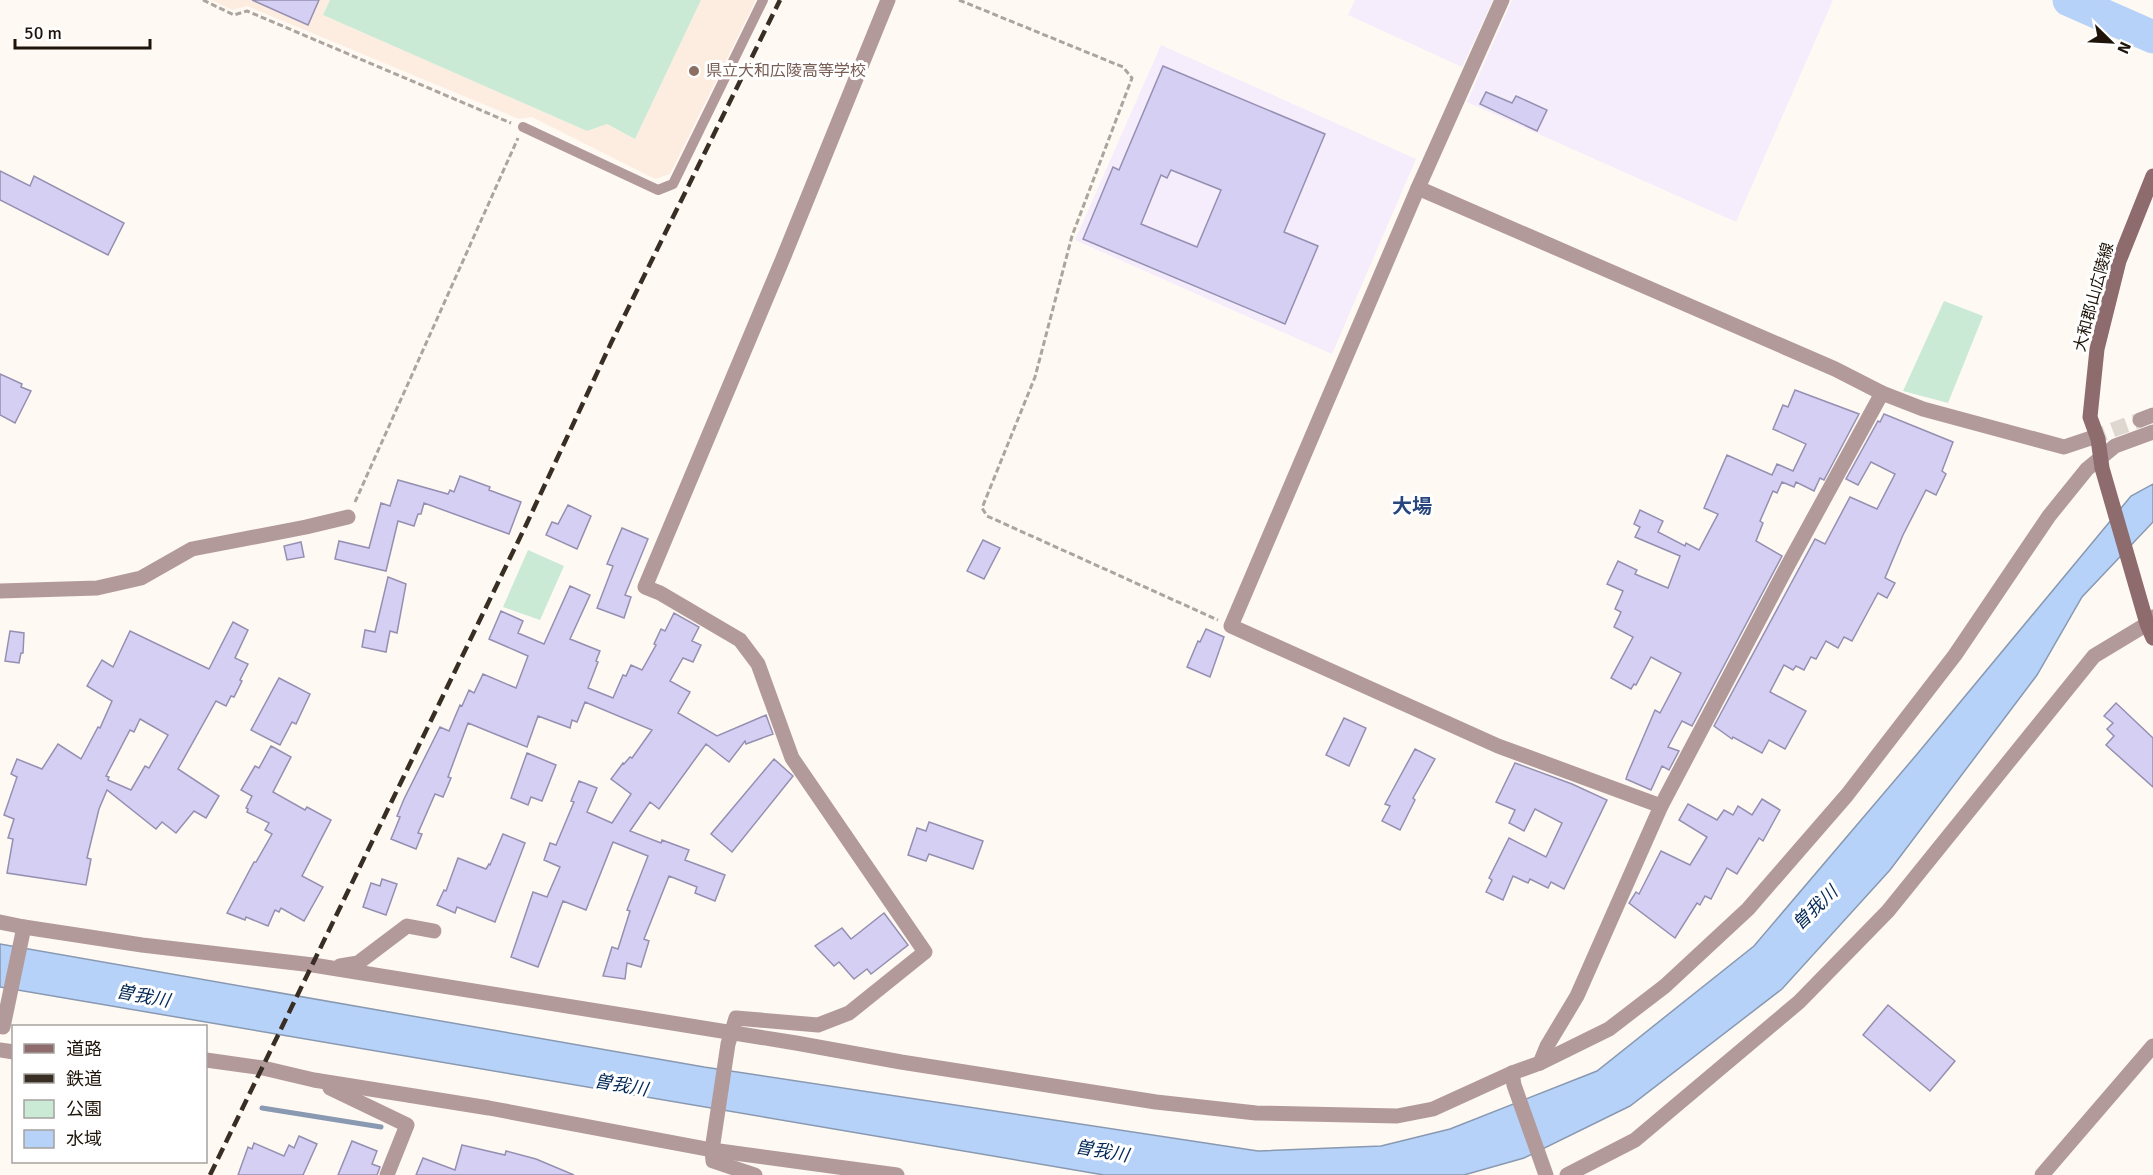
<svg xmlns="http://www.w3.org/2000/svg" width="2153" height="1175" viewBox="0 0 2153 1175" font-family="Signika,'Noto Sans JP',sans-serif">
  <rect width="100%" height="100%" fill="#fff9f3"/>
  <g fill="#f5ecfc">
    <polygon points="1355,0 1493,0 1462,67 1348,15"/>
    <polygon points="1512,0 1833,0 1736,222 1467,102"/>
    <polygon points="1161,45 1416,159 1332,354 1075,240"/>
  </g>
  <polygon fill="#fdede0" points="211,0 252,0 307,25 319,0 330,0 323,15 587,131 607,124 635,139 701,0 756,0 670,174 655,179 532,117 519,119 247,6 233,10"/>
  <g fill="#caead6">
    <polygon points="330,0 701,0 635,139 607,124 587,131 323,15"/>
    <polygon points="1944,301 1983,316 1948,403 1903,391"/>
    <polygon points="528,550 564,566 540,620 503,607"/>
  </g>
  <polygon fill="#b6d2f9" stroke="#8899b1" stroke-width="1.5" points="2153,484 2153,522 2082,597 2037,675 1890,870 1782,989 1630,1106 1524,1158 1464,1175 1104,1175 0,987 0,944 704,1067 1258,1151 1381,1146 1450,1129 1597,1071 1754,946 1918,753 2131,496"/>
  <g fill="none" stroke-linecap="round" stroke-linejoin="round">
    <polyline stroke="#8899b1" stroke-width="5" points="262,1108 381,1127"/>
    <polyline stroke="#b6d2f9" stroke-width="33" points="2069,0 2153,37"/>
  </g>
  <g fill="#d5cff3" stroke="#9590b1" stroke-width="1.5" fill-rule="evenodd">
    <polygon points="252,0 319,0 308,25"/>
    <path d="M1163,66L1325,134L1284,232L1318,246L1285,324L1083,239L1113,167L1119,170ZM1171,170L1221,190L1197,247L1141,224L1161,175L1167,178Z"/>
    <polygon points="1486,92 1512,103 1516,96 1547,110 1537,131 1480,104"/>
    <polygon points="0,171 30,186 34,176 124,223 108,255 0,200"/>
    <polygon points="0,374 22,384 21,387 31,391 15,423 0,415"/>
    <polygon points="1795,390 1859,414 1824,480 1820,478 1814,491 1796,482 1794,487 1782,482 1777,493 1773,491 1760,521 1763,523 1756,541 1782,556 1692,726 1682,721 1668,747 1679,751 1669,770 1662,766 1651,790 1626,779 1628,773 1655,710 1660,713 1681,673 1651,657 1636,685 1634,684 1631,689 1611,678 1633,637 1614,627 1621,612 1615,609 1623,591 1607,584 1618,561 1637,570 1635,574 1668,588 1680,556 1635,537 1640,527 1634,524 1640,510 1663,521 1658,532 1685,546 1686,543 1699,550 1718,514 1704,508 1727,455 1772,475 1777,464 1793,471 1806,444 1773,429 1783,405 1788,407"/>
    <polygon points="1884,414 1953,442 1942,471 1946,474 1936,495 1926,490 1903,535 1885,578 1895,583 1887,598 1878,593 1852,641 1844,637 1838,648 1826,641 1816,659 1811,657 1804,670 1796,666 1793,670 1784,665 1770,692 1806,711 1785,749 1769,740 1762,753 1733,737 1732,739 1714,726 1815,539 1825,544 1850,497 1877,509 1895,474 1871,462 1858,485 1846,479 1878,421 1880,422"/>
    <polygon points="460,476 490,487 489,490 521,502 509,534 424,503 421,514 418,514 414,526 398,521 386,571 335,559 339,541 369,548 381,503 390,506 398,480 448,494 450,490 454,492"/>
    <polygon points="568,505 591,516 577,549 546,535 552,522 558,524"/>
    <polygon points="622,528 648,539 625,595 631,597 624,618 597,608 613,566 607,564"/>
    <polygon points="983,540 1000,548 984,579 967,571"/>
    <polygon points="301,542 304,557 287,560 284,546"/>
    <polygon points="388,577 406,584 397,633 390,631 386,652 362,647 365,630 375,632"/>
    <polygon points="570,586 590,595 570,639 600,651 596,661 598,662 588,688 613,698 623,675 626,676 631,665 642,670 656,645 654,644 661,629 665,631 674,613 699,627 692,641 701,645 693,662 683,658 670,681 690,692 678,713 717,736 766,715 773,734 746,744 745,741 729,762 706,744 659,809 650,802 630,831 661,843 662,840 689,850 685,860 725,875 715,901 695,893 697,887 669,876 644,939 649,941 641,967 627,963 625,979 603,976 612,947 618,949 630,911 627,910 648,856 613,842 586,910 563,901 538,967 511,957 533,892 547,897 560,867 544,860 550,843 556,845 574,802 571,801 579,781 597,788 587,812 612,823 631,794 611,779 623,763 624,764 630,757 632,758 652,730 585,702 577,722 572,720 570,728 538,716 527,747 468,723 448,777 451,778 443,797 435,794 418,833 422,834 416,849 391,839 400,817 397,816 404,799 440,727 449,731 460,705 462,706 469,690 474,693 483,674 516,688 528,656 489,639 501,611 523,621 518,633 544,644"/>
    <path d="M233,622L248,630L235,658L248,664L240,680L242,681L234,697L231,696L226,706L216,701L178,769L219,796L206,818L194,811L176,833L162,822L156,829L107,790L99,809L87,858L91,859L86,885L7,873L13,839L8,838L14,819L4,815L17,777L11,774L17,759L42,769L58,744L81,759L98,727L100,728L112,701L87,686L102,660L113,667L130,631L209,669ZM140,719L168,735L149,768L145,766L131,790L108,780L109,777L106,776L130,730L134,732Z"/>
    <polygon points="1206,629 1224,637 1210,677 1187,667 1198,641 1200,642"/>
    <polygon points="10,631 24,633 23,653 21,653 19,663 5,661"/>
    <polygon points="279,678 310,694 296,724 292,722 280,745 251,730"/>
    <polygon points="2116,703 2153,738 2153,787 2106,745 2114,736 2107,729 2113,723 2104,716"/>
    <polygon points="1344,718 1366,728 1349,766 1326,755"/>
    <polygon points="271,746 291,757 273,792 305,810 307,807 331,820 302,876 323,887 304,921 281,908 279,912 275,910 268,926 246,917 245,920 227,913 254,862 256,862 272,834 265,830 269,823 247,812 248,809 246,808 252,796 241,790 255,766 259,768"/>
    <polygon points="1415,749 1435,759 1413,798 1415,800 1400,830 1382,821 1390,806 1385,804"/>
    <polygon points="527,753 556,765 542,801 531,797 528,805 511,798"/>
    <polygon points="774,759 793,776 732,852 711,834"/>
    <polygon points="1515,763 1572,784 1607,800 1564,889 1551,882 1548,888 1530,879 1528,883 1513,876 1503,900 1486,892 1492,880 1489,878 1509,838 1546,857 1562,823 1535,809 1524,831 1509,823 1515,810 1496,802"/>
    <polygon points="1762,799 1780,810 1763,841 1759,838 1737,874 1727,868 1711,899 1705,896 1700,905 1697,903 1675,938 1629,903 1636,892 1639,894 1661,851 1690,865 1707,837 1679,820 1688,804 1717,820 1724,810 1733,815 1738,806 1752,815"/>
    <polygon points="929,822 983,841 973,869 929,854 926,861 908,855 917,828 926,831"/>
    <polygon points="503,834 525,843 495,922 457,907 455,913 437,905 444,890 446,891 458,858 486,869 489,864 490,865"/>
    <polygon points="382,879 397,884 386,915 363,907 371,883 380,886"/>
    <polygon points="884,913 908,945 871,974 867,969 854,979 839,962 834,966 815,946 842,928 851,939"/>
    <polygon points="1888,1005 1955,1061 1930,1091 1863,1035"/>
    <polygon points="299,1136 317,1144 303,1175 238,1175 248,1147 252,1149 254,1143 284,1156 289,1145 294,1148"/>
    <polygon points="352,1141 377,1151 372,1164 380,1167 377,1175 338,1175"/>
    <polygon points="462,1145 505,1155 506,1151 536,1159 574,1175 416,1175 423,1158 455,1170"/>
  </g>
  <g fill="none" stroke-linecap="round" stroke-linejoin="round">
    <polyline stroke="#ddd7d0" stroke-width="15" stroke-dasharray="15 8" stroke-linecap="butt" points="2091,438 2140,420"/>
    <g stroke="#aca59d" stroke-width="3" stroke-dasharray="6 3" stroke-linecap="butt">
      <polyline points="203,0 234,15 247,11 511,123"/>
      <polyline points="959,0 1123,67 1132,78 1072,236 1035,377 982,508 987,516 1218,620"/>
      <polyline points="355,502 518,138"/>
    </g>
    <polyline stroke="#b29a9b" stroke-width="10" points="523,127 658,190 673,184 763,0"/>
    <g stroke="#b29a9b" stroke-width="15">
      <polyline points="1502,0 1418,188 1231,626 1498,746 1661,806"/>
      <polyline points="1418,188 1835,369 1882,393 1923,409 2064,447 2091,438"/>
      <polyline points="2140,420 2153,415"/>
      <polyline points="0,591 97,588 141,578 192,549 306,527 348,517"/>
      <polyline points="0,922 24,927 142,945 313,965 796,1043 901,1062 1156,1102 1256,1113 1397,1116 1433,1109 1512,1073 1540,1063 1609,1029 1665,986 1748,909 1847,795 1955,655 2049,516 2087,469 2115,446 2153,432"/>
      <polyline points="340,966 358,963 407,926 434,931"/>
      <polyline points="3,1027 24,927"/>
      <polyline points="0,1050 14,1052"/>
      <polyline points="206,1060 263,1068 314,1080 489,1108 712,1150 897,1175"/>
      <polyline points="1540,1063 1547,1046 1577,996 1661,806 1788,565 1882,393"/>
      <polyline points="1512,1073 1514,1085 1546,1175"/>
      <polyline points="330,1088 407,1125 387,1175"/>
      <polyline points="755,1175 713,1161 712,1150 728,1044 736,1018 818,1025 849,1013 925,952 792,758 758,664 740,640 660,593 645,587 784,256 888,0"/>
      <polyline points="1567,1175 1635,1140 1799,1002 1888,911 2094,656 2147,624 2153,617"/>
      <polyline points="2042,1175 2153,1046"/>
    </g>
    <polyline stroke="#8e6c6e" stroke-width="15" points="2153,176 2119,261 2097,349 2090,417 2098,439 2102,468 2147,624 2153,638"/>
    <polyline stroke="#382e24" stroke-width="4.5" stroke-dasharray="12 6" stroke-linecap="butt" points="210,1175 527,523 611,343 780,0"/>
  </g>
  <circle fill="#8d6e63" stroke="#fff" stroke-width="2" cx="694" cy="71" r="6"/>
  <g text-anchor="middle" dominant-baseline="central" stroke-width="6" stroke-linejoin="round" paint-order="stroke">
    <g font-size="16" fill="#785e54" stroke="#fff" text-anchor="start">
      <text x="706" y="71">県立大和広陵高等学校</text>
    </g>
    <g font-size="16" fill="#1e140a" stroke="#fff">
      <text transform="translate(2094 297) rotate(-75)">大和郡山広陵線</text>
    </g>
    <g font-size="18" font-style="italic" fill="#042957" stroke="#fff">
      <text transform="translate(1815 908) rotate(-44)">曽我川</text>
      <text transform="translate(143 996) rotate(11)">曽我川</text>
      <text transform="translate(621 1085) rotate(10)">曽我川</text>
      <text transform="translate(1102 1151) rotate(10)">曽我川</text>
    </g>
    <g font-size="20" font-weight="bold" fill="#27477e" stroke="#fff">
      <text x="1412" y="506">大場</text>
    </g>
  </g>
  <rect x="12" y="1025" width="195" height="138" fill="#ffffff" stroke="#a5a19d" stroke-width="1.5"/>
  <rect x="24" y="1044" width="30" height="9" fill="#8e6c6e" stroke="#a5a19d" stroke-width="1.5"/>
  <text x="66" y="1055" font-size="18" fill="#1e140a">道路</text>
  <rect x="24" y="1074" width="30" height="9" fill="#382e24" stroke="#a5a19d" stroke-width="1.5"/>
  <text x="66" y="1085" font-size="18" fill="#1e140a">鉄道</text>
  <rect x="24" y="1100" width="30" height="18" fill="#caead6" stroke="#a5a19d" stroke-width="1.5"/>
  <text x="66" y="1115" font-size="18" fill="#1e140a">公園</text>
  <rect x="24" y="1130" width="30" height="18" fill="#b6d2f9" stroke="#a5a19d" stroke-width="1.5"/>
  <text x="66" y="1145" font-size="18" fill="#1e140a">水域</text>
  <g transform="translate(2111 42) rotate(114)" stroke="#ffffff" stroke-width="4.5" paint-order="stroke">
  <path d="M0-4.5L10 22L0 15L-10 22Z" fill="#1e140a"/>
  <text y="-9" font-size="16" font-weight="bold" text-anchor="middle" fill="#1e140a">N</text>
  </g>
  <path d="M15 39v9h135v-9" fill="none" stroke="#1e140a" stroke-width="3"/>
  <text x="24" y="39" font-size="18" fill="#1e140a" stroke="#ffffff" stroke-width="4.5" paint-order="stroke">50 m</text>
</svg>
